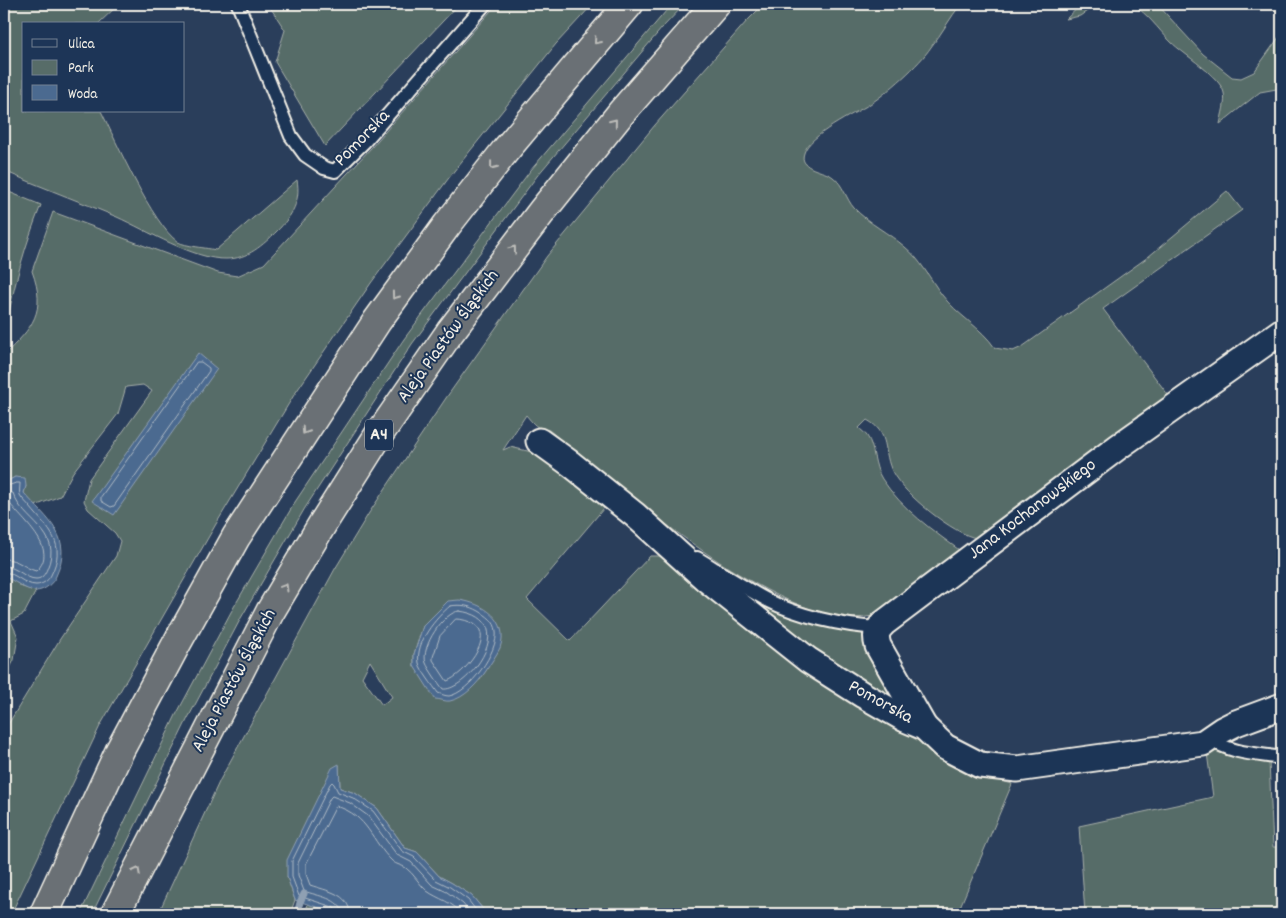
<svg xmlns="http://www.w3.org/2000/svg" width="1286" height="918" viewBox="0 0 1286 918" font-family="Dekko,sans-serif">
  <rect width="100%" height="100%" fill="#2a3e5b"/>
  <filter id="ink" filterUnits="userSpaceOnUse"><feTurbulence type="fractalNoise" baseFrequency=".02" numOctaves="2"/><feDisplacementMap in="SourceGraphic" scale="10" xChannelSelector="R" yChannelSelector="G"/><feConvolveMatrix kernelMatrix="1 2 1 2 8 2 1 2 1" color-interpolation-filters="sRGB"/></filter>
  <g filter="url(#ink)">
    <g fill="#576c68" stroke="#a6aea8" fill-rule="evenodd">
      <path d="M4,4H119L98,24H24V111H101C116,141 152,224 178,242C185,246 207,248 216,250L297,180C301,201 292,216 277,231C263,245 248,259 226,259C195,260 146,230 117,217C79,201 41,187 4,171Z"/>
      <polygon points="268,4 459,4 325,146 275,62 285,30"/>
      <path d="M497,4H593L556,44L454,171L371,283L294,395L216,524L100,726L11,914H4V731L60,639L116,556L120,541L115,533L88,509L84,501L89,479L152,391L143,385L126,387L118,414L73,472L60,496L35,506L24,493L26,486L15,477L4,483V355C33,327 47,312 32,271L53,212L218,273L237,276L264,264L371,148Z"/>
      <polygon points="672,4 685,4 662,28 537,176 412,344 305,508 241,618 187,720 92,914 80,914 176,715 231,612 295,502 404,339 530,171"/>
      <path d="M764,4H961C950,18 942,33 931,47C920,64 887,93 870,104C854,114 809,135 804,153C798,170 825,170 833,177C843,184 846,199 854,208C869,224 889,233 905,247C921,260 930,279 942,295C957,315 982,328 995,348L1013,351L1022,347L1148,257L1227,191L1242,210L1103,309L1169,396L977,538C954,535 903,493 893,473C882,452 891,433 867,420L859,428C861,430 865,433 867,436C875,447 873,465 882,479C902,509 933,531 962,552C941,568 921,583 901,598C895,603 887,611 880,614C792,644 615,483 549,430C537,430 533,423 526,415L503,450L510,447L532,452L558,469L604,508L527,599L570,641L650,556H661L683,576C766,640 849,706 943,754C965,765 987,777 1012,784L957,914H487L472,896L452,883L439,876L417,852L405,848L377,808L355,793L340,788L339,765L287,877L295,900L290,914H158L220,780L335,569L369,513L446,398L547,256L655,125L747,21ZM448,601L500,647L480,680L421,674L414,666V654L423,626ZM370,661L392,697L382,705L362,677Z"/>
      <polygon points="1082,4 1097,4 1080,16 1066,19"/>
      <path d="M1132,4H1157L1203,54L1232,77L1241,78L1254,72L1282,33V88L1260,92L1220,124C1222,114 1226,102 1224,93C1221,77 1183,54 1171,42C1156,27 1150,16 1132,4Z"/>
      <path d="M4,190L41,205C25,245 14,285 6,327L4,330Z"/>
      <polygon points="4,577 12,579 22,587 36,591 24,614 11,621 18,637 14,660 4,680"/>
      <polygon points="744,594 863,633 868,637 907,708 825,668"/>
      <polygon points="1217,751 1269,762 1273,847 1282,847 1282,914 1085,914 1079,826 1213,797 1207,753"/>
      <polygon points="308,904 338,914 305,914"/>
    </g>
    <g fill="#4b6a90" stroke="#8fa0b3">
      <polygon points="198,353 217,369 114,515 92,501"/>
      <path d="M15,477L25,478L26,486L24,493C48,520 74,537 56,576C53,583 45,591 35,591C24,590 15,580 4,577V483Z"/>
      <path d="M459,600C483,603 510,620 500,648C496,656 490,664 486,671C478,683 465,698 450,701C446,702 440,699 435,699L414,666V654L423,626L448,601Z"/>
      <polygon points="339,764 340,788 355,793 377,808 405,848 417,852 439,876 452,883 472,896 487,914 338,914 295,900 287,877 287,860 332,768"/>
    </g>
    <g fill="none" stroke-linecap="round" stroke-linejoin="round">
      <g stroke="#b0bbc5" stroke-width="1">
        <polygon points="197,362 201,362 209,368 209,371 114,506 111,507 101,501 101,497"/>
        <path d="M4,487L16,483H20C20,487 19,491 20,495C22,499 27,503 30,507C49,530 67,543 51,575C49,580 42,585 36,585C24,585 16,573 4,572"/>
        <path d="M4,493H13C22,522 64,531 47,569C45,574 42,579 36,579C25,579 18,567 4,566"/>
        <path d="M4,501H8C20,519 61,549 36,571C24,568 19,559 4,559"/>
        <path d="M450,606C462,604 470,606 479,611C487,616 495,621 496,631C499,651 469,693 449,696C445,696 441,694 438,693C434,687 420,669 419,663C415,642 436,618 450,606Z"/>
        <path d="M459,611C524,619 466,692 443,689C439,684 428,668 426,663C420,647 444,612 459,611Z"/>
        <path d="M456,619C463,619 468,621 474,624C496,637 463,676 447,681L433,660V657L440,636Z"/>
        <polyline points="336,914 336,910 333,907 299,896 292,877 292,861 330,784 332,782 334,784 338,792 353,798 373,811 402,851 414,857 436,880 450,887 468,900 479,914"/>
        <path d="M343,914C341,898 317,896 304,891L298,875V863L330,798L332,796L350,803L368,816L397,855L411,862L432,885L447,892L463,904L471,914"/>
        <path d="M350,914C349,893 327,891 310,885L306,874V864L336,806C369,816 371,841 392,861C396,865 402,865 406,868C414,874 419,884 427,891C438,899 453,902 462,914"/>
      </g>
      <polyline stroke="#8fa0b3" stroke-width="7" points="297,914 300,902 304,894"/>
      <defs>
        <g id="lane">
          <polyline points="238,4 291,136 305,155 324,168 335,171 364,142 485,4"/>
          <path d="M697,558C720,572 743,587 767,600C798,616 843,626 879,628"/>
          <path d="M1211,739C1231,754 1258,754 1282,758"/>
        </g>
        <g id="street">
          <polyline points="539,441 571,464 635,515 706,579 808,660 863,695 905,719 924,727 945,747 980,765 1017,769 1203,743 1222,730 1236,723 1282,706"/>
          <path d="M924,727L878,646C875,635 876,631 884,623L1118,447L1282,331"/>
        </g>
        <g id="highway">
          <polyline points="44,914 120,750 177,643 236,537 377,321 447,225 505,151 629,4"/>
          <polyline points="115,914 270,612 323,523 378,436 450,332 543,210 621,113 716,4"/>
        </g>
      </defs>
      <use href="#lane" stroke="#f4f1e8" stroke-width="16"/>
      <use href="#street" stroke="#f4f1e8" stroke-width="29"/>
      <use href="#highway" stroke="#f4f1e8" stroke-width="31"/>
      <use href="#lane" stroke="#1d3557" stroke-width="12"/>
      <use href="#street" stroke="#1d3557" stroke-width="25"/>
      <use href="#highway" stroke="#6a7074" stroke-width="28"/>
    </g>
    <defs><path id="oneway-chevron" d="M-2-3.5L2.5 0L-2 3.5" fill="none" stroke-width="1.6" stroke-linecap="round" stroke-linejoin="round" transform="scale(1.25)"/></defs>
    <g stroke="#bdbdba">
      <use href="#oneway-chevron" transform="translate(597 41) rotate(131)"/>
      <use href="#oneway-chevron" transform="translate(614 122) rotate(-51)"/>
      <use href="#oneway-chevron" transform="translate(493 166) rotate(128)"/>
      <use href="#oneway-chevron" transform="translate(513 249) rotate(-53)"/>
      <use href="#oneway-chevron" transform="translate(395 296) rotate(126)"/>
      <use href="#oneway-chevron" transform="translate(305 431) rotate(123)"/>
      <use href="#oneway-chevron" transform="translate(285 587) rotate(-59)"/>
      <use href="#oneway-chevron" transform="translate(137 871) rotate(-63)"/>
    </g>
  </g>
  <g text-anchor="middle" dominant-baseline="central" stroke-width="4" stroke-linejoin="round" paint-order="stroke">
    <rect fill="#1d3557" stroke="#b4b9bc" stroke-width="1" x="365" y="419.5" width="28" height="31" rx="4"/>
    <g font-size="18" font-weight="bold" fill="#f4f1e8">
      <text x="379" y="435">A4</text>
    </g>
    <g font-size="19" fill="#f4f1e8" stroke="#1d3557">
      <text transform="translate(363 139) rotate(-46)">Pomorska</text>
      <text transform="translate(449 337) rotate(-54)">Aleja Piastów Śląskich</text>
      <text transform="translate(1033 510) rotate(-37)">Jana Kochanowskiego</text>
      <text transform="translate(235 681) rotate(-62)">Aleja Piastów Śląskich</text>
      <text transform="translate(880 703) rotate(29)">Pomorska</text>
    </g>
  </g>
  <rect width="1286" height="918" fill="none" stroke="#1d3557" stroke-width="20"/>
  <rect x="10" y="10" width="1266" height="898" fill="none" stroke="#f4f1e8" stroke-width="2" filter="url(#ink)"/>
  <rect x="22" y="22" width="162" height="90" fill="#1d3557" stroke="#738091"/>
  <rect x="32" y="39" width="25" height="8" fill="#1d3557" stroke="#738091"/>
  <text x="68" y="48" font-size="15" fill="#f4f1e8">Ulica</text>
  <rect x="32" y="60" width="25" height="15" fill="#576c68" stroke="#738091"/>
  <text x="68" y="72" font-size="15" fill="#f4f1e8">Park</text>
  <rect x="32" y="85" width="25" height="15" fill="#4b6a90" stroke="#738091"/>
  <text x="68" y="98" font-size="15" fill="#f4f1e8">Woda</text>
</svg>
